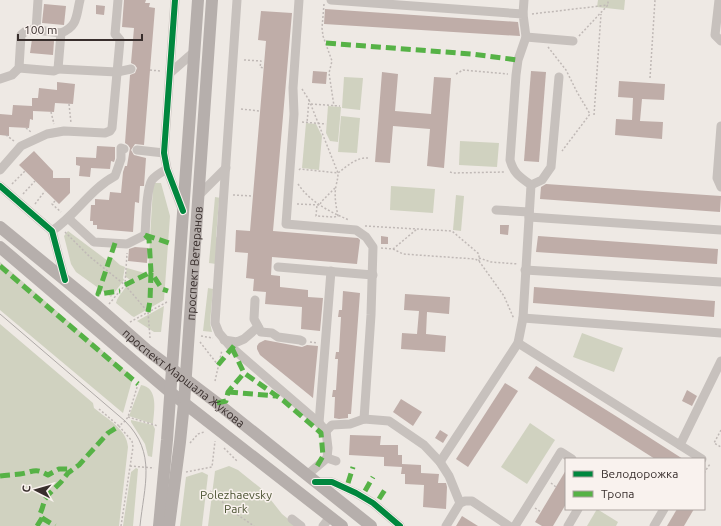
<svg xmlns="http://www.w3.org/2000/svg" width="721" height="526" viewBox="0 0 721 526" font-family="Ubuntu,sans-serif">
  <rect width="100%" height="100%" fill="#eee9e4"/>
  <g fill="#d0d2c0">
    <polygon points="598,0 625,0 624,10 597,7"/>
    <polygon points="344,77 363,78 360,110 342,108"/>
    <polygon points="328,106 341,107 338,142 330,141 326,133"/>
    <polygon points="341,116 360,118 357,153 338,152"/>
    <polygon points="306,123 316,124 322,136 319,170 302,168"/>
    <polygon points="460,141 499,143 497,167 459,165"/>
    <path d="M155,183H161L170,216L164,300L134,317L132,316L116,303C118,295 126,289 130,280L125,276L127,268L148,274L153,187Z"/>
    <polygon points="391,186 435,189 433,213 390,210"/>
    <polygon points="456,195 464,196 461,231 453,230"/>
    <polygon points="215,197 221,198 219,201 216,237 218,238 216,264 209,263"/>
    <polygon points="68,231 108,261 111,257 120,265 125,267 123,278 124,280 111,297 76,272 71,264 64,236"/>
    <polygon points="0,262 133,377 123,413 0,310"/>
    <polygon points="208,288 213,289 210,323 212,332 203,331"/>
    <polygon points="164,306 161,332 154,332 137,321"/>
    <path d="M0,324L93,403L94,408C107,419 127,429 128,447L119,526H0Z"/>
    <polygon points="582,333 623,348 614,372 573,357"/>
    <path d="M141,385C159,388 154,411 153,424L129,416Z"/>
    <polygon points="131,420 153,425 155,429 152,457 148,456 145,444 131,422"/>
    <polygon points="530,423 555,440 527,484 501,467"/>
    <polygon points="229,466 238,470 263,490 282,514 297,526 208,526 215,471"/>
    <polygon points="136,468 138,469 133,526 123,526 131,472"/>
    <polygon points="202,472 208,475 202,526 180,526 186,477"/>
    <polygon points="597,509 618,522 616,526 587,526"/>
  </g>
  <g fill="#bfada8">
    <polygon points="124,0 146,0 145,3 150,3 149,7 155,8 144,145 135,144 131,150 134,155 146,158 144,186 140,186 139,203 135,202 133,232 97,229 97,225 93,225 93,221 90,221 91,205 95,205 95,199 109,200 110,192 121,193 123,172 125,166 127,166 130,148 128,145 125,143 130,75 135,73 137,68 135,65 131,63 134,28 122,27"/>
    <polygon points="44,4 66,6 64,25 42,23"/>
    <polygon points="96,5 105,6 104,15 96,14"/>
    <polygon points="325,9 518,22 520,36 324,24"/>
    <polygon points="261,11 292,13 273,231 358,238 360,240 357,264 272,257 271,275 280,276 280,287 308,290 308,297 323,298 320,331 301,329 302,307 265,304 266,292 253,291 254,279 246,278 248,253 235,252 236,230 250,231 266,41 258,40"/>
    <polygon points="32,39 54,41 53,55 30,53"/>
    <polygon points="313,71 327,72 326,84 312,83"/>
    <polygon points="531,71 546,72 539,162 524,161"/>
    <polygon points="382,72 398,74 395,111 431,114 434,77 451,78 444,168 427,166 430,129 393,126 390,163 375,162"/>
    <polygon points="619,81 665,84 664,100 642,99 640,121 663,122 662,139 615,135 616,119 632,120 633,98 618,97"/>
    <polygon points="57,82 75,84 73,104 55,103 54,112 33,111 33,120 30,119 29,128 9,127 9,136 0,135 0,114 12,115 13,105 32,106 32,98 38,98 39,88 57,90"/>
    <polygon points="97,146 115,147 115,159 114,162 111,161 110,169 91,168 90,177 79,176 80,166 76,165 76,157 96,158"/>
    <polygon points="34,151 53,171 53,178 70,178 70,193 59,204 19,165"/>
    <polygon points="546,184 721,196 720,212 540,199 541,187"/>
    <polygon points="500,225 509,225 508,235 500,234"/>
    <polygon points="381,236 388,237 388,244 381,244"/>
    <polygon points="538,236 718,249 717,264 536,252"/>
    <polygon points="135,247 148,248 147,263 128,261 129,249"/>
    <polygon points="534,287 715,301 714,317 533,303"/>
    <polygon points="343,291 360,293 351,414 348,414 348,418 339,419 334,418 335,397 332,397 333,390 336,390 338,359 335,359 336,352 339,352 341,317 338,317 339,310 342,310"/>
    <polygon points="405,294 450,297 449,314 427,312 426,334 446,336 445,352 401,349 402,333 417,334 419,311 404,310"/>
    <polygon points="265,340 302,347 307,345 318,346 313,398 260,355 257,349 257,346 259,343"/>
    <polygon points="536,366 619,418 683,459 655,459 528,378"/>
    <polygon points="505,383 518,391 468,467 456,459"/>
    <polygon points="687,390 697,396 692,406 682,401"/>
    <polygon points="401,399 422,412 413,426 393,412"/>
    <polygon points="440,430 448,435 443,443 435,438"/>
    <polygon points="350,435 381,436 380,445 398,445 398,455 402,455 402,464 421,465 421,473 439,474 438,483 446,483 447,487 446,509 423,507 424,485 405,484 405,474 401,474 402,467 384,466 384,457 349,455"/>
    <polygon points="566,470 566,504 553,526 542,526 535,522"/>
    <polygon points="677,509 694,509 684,526 667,526"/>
    <polygon points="462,516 478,526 456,526"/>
  </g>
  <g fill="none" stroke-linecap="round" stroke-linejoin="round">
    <g stroke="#c0b9b6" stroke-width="1.5" stroke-dasharray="2 2" stroke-linecap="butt">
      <polyline points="324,4 322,28 323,36 332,61 329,73 334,106"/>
      <polyline points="532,14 608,5"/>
      <polyline points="579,36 608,5 608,0"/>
      <polyline points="548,47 566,70 577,92 590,114 562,151"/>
      <polyline points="244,60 261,61 260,67 263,68"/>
      <polyline points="150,70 160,71"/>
      <polyline points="456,74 463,70 508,74"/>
      <polyline points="650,78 655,0"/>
      <polyline points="302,89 309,100 307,123"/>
      <path d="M309,100L338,173C338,178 337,181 336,186C334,196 336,206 338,216L334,217L316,216L317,205"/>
      <polyline points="69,104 71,123"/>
      <polyline points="311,104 340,106"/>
      <polyline points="241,109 260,111"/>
      <polyline points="51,112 54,124"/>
      <polyline points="594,115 601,14"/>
      <polyline points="302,122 326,124"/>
      <polyline points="26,128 31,132"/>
      <polyline points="6,135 14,141"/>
      <path d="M299,170L300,169L338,173C347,166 357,157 368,158"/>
      <polyline points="450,172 453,173 505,172"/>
      <polyline points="12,184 25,171"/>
      <path d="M298,184C310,202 330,212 349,220"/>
      <polyline points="23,194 35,181"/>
      <polyline points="233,195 253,196"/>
      <polyline points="55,201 52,204 61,212"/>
      <polyline points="35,204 45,191"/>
      <polyline points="297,204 320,205 321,202 336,187"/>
      <polyline points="365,226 452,231 479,254 479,261"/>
      <polyline points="65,232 90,257 125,285 148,312 150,338"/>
      <polyline points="381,248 393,249 403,254 475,259 479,261 504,296 514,319"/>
      <polyline points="393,249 417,229"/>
      <polyline points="479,258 491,262 518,264"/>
      <polyline points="109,304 125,285 127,253"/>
      <polyline points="130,322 167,302"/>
      <polyline points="201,336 213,338"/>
      <polyline points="200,342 218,365"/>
      <polyline points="310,342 318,343"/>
      <polyline points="215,381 222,350"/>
      <polyline points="99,409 119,426"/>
      <polyline points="128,417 158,426"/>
      <polyline points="721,430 714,443 721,447"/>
      <polyline points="190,443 198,434 204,432"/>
      <polyline points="224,448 238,462"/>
      <polyline points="130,466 154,468"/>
      <polyline points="186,472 212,467 215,441"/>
      <polyline points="704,473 710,464"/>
      <polyline points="551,483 556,487"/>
      <polyline points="210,491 235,513 254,526"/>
      <polyline points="535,508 541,512"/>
      <polyline points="121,526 133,447 132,441 119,426 125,421 128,417 138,384"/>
    </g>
    <g stroke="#c7c1bd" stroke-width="9">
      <polyline points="175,0 164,153 167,169 182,209"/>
      <polyline points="237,0 215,323 219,333 231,347 319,423 326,431 328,448 327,458 307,475"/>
      <polyline points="299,0 293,88 294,114 286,224 356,230 366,237 373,247 371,315 364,419"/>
      <path d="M331,0L523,14L526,37L518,60L516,75L510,160C514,174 520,177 531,185L523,318L518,343L440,462"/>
      <polyline points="719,0 715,35 721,41"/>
      <polyline points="523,14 524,0"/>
      <path d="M61,33C78,26 76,16 80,0"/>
      <polyline points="526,37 573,41"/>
      <polyline points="19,68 54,71 58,69 61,33 36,30"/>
      <polyline points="58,69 117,72 131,69"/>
      <polyline points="170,73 194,52"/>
      <polyline points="0,79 12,75 19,68 21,35 27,30 36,30 38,0"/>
      <polyline points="721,126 717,178 721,187"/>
      <polyline points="137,150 164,153"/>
      <polyline points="0,170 21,146 47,134 64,131 105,133 110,131 112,128 120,40 115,34 118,0"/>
      <polyline points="531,185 542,180 551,167 559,77"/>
      <polyline points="0,186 52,231 65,280"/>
      <polyline points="198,196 226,168"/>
      <polyline points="496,210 529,212"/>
      <polyline points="529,217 721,230"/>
      <path d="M69,219L94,242L127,244L145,235C146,223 146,189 152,180C156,175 162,172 167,169"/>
      <path d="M52,231C76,215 90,189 115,176L121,159V148L124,149"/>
      <polyline points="278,267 373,275"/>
      <polyline points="525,270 721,282"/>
      <polyline points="255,300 254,319 261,332 272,333 278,337 300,340 302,341"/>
      <polyline points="523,318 721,333"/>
      <polyline points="224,340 237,342 244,339 258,327"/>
      <polyline points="518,343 702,459"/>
      <polyline points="319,423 331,271"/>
      <polyline points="326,431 332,425 350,424 364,419 389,421 424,445 440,462 449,476 460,503 465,501 472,501 509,526"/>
      <polyline points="680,445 721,361"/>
      <polyline points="327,458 336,461"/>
      <polyline points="315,482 332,482 356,493 373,503 400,526"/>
      <polyline points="292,519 301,526"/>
      <polyline points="323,526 330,517"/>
      <polyline points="446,526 460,503"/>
      <polyline points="515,526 561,452 572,459"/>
      <polyline points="568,526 578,509"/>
      <polyline points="654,526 664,509"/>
    </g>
    <g stroke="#b6afac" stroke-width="12">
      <path id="s1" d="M0,227L98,307L147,350L217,403L371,526"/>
      <polyline points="0,247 170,392 342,526"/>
      <polyline points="159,526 167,440 198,0"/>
      <path id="s2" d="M169,526L180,442L184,403L212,0"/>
    </g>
    <path stroke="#afaaa8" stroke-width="1" d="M0,314L125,421C157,453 144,486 140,526"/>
    <g stroke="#56b246" stroke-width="5" stroke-dasharray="10 5" stroke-linecap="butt">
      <polyline points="326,43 471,54 518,60"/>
      <polyline points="145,235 149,239 151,272 162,289 168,291"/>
      <polyline points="145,235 172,244"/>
      <polyline points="115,243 98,294 120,291"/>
      <polyline points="0,266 138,384"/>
      <polyline points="125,285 151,272 150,301 148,312"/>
      <polyline points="232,348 244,373 284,401 321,433 323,456 316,468"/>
      <polyline points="218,365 237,342"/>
      <polyline points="228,392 276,396"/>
      <polyline points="217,403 226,401 228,392 244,373"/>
      <path d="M0,476C7,475 13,475 20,474C34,472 34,467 48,475L59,469H72"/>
      <polyline points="348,483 353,467"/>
      <polyline points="365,491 373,477"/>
      <polyline points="379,499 386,488"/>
      <polyline points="42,518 55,526"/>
      <polyline points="37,526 42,518 40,514 42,509 45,499 50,493 61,482 68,473 79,465 108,433 119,426"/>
    </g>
    <defs>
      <g id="cycleway">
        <polyline points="175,0 164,153 167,169 183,211"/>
        <polyline points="0,186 52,231 65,280"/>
        <polyline points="315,482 332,482 356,493 373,503 400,526"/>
      </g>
    </defs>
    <use href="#cycleway" stroke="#f9f2ee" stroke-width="8"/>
    <use href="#cycleway" stroke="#00873e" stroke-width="6"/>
  </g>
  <g text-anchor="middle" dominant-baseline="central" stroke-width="3" stroke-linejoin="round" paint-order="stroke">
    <g font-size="12" fill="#382e2c" stroke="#f9f2ee">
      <text stroke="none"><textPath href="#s2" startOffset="264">проспект Ветеранов</textPath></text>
      <text stroke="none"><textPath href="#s1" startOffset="238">проспект Маршала Жукова</textPath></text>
    </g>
    <g font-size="12" fill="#4b5332" stroke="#f9f2ee">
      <text x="236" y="494">Polezhaevsky<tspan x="236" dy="14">Park</tspan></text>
    </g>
  </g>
  <rect x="565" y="458" width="140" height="52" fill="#f9f2ee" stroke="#aca4a0"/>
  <rect x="573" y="471" width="20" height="6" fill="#00873e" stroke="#aca4a0"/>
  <text x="601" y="478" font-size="12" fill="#382e2c">Велодорожка</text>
  <rect x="573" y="491" width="20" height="6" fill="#56b246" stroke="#aca4a0"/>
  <text x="601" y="498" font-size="12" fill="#382e2c">Тропа</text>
  <g transform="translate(36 490) rotate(276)" stroke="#f9f2ee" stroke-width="3" paint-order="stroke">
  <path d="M0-3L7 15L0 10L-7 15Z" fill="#382e2c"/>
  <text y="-6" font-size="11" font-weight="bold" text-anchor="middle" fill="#382e2c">С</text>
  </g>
  <path d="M18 34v6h124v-6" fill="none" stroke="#382e2c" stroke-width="2"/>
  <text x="24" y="34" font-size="12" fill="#382e2c" stroke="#f9f2ee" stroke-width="3" paint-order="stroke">100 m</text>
</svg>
